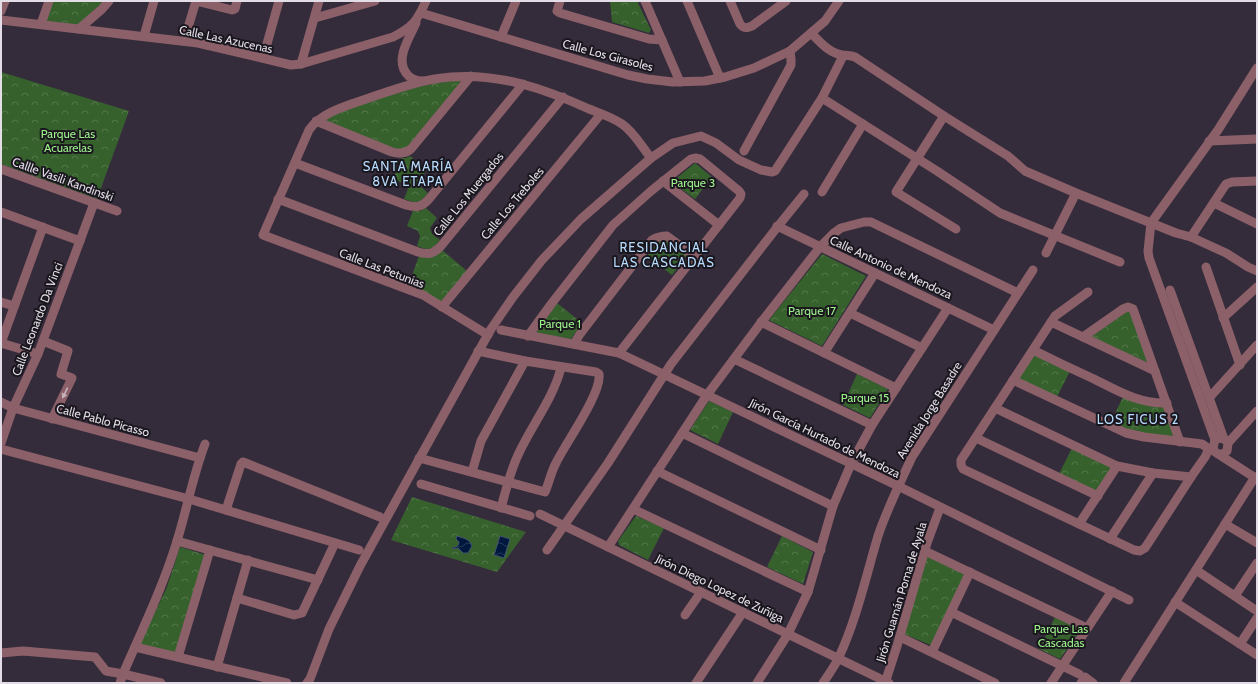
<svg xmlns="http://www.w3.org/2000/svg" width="1258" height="684" viewBox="0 0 1258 684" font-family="Cabin,sans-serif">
  <defs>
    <pattern id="park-crowns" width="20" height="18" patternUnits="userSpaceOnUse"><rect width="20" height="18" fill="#36612d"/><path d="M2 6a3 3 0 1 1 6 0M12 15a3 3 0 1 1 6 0" fill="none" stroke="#53774b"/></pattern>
    <pattern id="water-waves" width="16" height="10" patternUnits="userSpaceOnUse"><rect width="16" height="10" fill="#00183d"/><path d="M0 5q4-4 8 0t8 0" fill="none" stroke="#253959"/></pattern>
  </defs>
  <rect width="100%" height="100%" fill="#352c3b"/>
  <g fill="url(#park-crowns)">
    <polygon points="53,1 104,1 78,25 45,21"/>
    <polygon points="610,1 637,1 651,30 649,33 612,22"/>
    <polygon points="1,72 129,111 97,199 1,164"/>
    <path d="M463,80L411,145L399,151L322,120C367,102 414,83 463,80Z"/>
    <path d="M410,156L427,170L418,181L420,186L428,193C420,203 417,204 404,199L408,189L406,184L393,179L401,158H406Z"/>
    <polygon points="695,163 712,177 695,199 672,182"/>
    <path d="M426,208L437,218L430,228L432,234L440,240C432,250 429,251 417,246L420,236L418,231L407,226L413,211H420Z"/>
    <polygon points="663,238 687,255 672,275 647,256 660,240"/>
    <path d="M442,250L467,271L441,302L408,286L419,256C429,259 435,257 442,250Z"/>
    <polygon points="822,254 866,276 822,346 769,320"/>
    <polygon points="557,303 582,323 571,339 536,333"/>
    <polygon points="1129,310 1148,363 1091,337"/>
    <polygon points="1033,354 1070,371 1057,397 1017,379"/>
    <polygon points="857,374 888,389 870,418 843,405"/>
    <polygon points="1123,397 1165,406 1176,438 1145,435 1127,429 1111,422"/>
    <polygon points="709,401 733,412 718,444 690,430"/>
    <polygon points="1072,448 1113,467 1097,492 1059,474"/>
    <polygon points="412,497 526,532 497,572 391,540"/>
    <polygon points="636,516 664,528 648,560 619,545 618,541"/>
    <polygon points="782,536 813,552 803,584 767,567"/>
    <polygon points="180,547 206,555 177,653 140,644 167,587"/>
    <polygon points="928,555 966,575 933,646 904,634"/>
    <polygon points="1055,617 1081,629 1060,659 1039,649"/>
  </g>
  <g fill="url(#water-waves)" stroke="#445370">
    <path d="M457,536C463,538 470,539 472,546L468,553H463L458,548L453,549V547C457,548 459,545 459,542L456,539Z"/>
    <polygon points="500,536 510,539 504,558 494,555"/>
  </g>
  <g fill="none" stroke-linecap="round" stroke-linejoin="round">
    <g stroke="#8b6069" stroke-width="9">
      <polyline points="560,1 557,11 560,13 649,39 662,40"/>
      <polyline points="645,1 680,82"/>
      <polyline points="687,1 720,78"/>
      <path d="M730,1L740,24C744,29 747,28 752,26L786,1"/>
      <polyline points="1,11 5,1"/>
      <polyline points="421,13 628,75 647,79 673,82 705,81 725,77 754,68 790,51 825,21 839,1"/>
      <polyline points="315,18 375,1"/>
      <path d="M1,20L198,43L291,65L301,64L393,37C413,27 417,21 426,1"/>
      <path d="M416,23C410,37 395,58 406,73C410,79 416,81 423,81"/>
      <polyline points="41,24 49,1"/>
      <polyline points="79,29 102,9 109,1"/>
      <path d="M811,33C820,42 829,53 842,55C847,56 850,55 855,57L944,116L1008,156L1025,171L1076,193L1176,233L1191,237L1226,253L1248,267L1257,271"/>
      <polyline points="144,36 154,1"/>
      <polyline points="501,37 516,1"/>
      <polyline points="184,41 196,1 232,10 235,9 237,1"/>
      <polyline points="263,58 279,1"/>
      <polyline points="301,64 319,1"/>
      <polyline points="822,98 937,171 1000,213 1120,262"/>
      <polyline points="944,116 896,192 956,229"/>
      <path d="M316,121L392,152C399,154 405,154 411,149L471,76"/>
      <polyline points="1209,141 1257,139"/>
      <polyline points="744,151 791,65 791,59 790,51"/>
      <path d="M295,163L406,205C416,208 422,207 429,199L523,84"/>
      <polyline points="1,169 117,211"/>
      <polyline points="663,181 719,225"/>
      <polyline points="822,192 863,124"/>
      <path d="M278,199L418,252C428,255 434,254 441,246L563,97"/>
      <polyline points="1214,203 1257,224"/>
      <polyline points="1,212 80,241"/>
      <polyline points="777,226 994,330"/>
      <polyline points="1191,237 1226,184 1232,182 1257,181"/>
      <polyline points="1046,253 1076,193"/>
      <polyline points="1206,267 1240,365"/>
      <polyline points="1170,290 1224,439"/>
      <polyline points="1088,292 1055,316 961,460 961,465 963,469 1134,550 1140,551 1145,548 1191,477 1205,457 1209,449"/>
      <polyline points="1,302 14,306"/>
      <polyline points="442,307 601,114"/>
      <polyline points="850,313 922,348"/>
      <polyline points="1223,318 1257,287"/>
      <polyline points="761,322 896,388"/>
      <polyline points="1051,322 1155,371"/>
      <polyline points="501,330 619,353 898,486 1129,600"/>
      <path d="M488,335L423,295L263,235L309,130C321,112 349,105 369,98C396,89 423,79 451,77C500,73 545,89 589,109C599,113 612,117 622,124C634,132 642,147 651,158"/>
      <polyline points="528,336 552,303 613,225 651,191 691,159 695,158 700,159 739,191 741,194 740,198 619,353"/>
      <polyline points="1083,337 1123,309 1128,307 1133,309 1180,442"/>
      <polyline points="43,341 68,351 61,374 72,378 52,419"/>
      <polyline points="1,343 43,227"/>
      <polyline points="1,343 38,354"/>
      <path d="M574,344L580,334L652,240C657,237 661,236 667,236L694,256"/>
      <path d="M1033,350C1053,360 1074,370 1094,379C1118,391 1139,404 1167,403"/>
      <polyline points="824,353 875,273"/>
      <polyline points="734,359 872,425"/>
      <polyline points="1013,380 1126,433 1144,437 1202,444 1209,449"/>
      <polyline points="1209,398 1257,345"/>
      <polyline points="1,402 13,408 200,458"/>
      <polyline points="995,408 1117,466 1153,473 1191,477"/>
      <polyline points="682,433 833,506"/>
      <polyline points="976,438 1098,496"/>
      <polyline points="1215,440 1149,258 1148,251 1151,223 1218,130 1257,68"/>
      <polyline points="1,443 13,408 38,354 94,203"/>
      <polyline points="1228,443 1257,411"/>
      <polyline points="1,449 189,499 359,550"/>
      <path d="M1218,454H1223L1227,451L1228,443C1225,438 1220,437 1215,440L1213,448L1215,452L1257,479"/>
      <path d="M419,458L545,492C549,483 551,472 556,463C565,444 602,393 599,374L596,372L525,361L478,351"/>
      <polyline points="657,471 821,550"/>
      <polyline points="472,472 481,441 525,361"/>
      <polyline points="421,484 530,516"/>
      <path d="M501,508C506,490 510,472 518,455C531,426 553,399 561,368"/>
      <polyline points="633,509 808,592"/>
      <polyline points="226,510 241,464 243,462 380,517"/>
      <polyline points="540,514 889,683"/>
      <polyline points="1079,524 1117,466"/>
      <polyline points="1225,524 1257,543"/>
      <polyline points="1110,539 1153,473"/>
      <polyline points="177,541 318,580"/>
      <polyline points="608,547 707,395 763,320 820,247 834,233 841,228 864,222 871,222 1018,293"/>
      <polyline points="547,550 608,463 671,364 775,230 804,194"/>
      <polyline points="925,551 1087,628"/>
      <polyline points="1196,570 1257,611"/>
      <polyline points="1235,596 1257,563"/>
      <polyline points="237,598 294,615 302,613 335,543"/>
      <polyline points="1175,602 1257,655"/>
      <polyline points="951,612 1079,674"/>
      <polyline points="685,615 701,592"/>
      <polyline points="900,637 995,683"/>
      <polyline points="1240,644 1257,618"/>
      <polyline points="135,647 287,683"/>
      <polyline points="932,652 970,572"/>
      <polyline points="1,653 23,651 95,657 106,671 123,674 161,683"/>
      <polyline points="178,657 210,550"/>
      <polyline points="217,667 248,560"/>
      <path d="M120,683L123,674C142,630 163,587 177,541C187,509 193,475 205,444"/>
      <polyline points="307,683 310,679 329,629 360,566 476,356 491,329 513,297 542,260 581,219 651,158 673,143 701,136 716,143 739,160 761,170 772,172 775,171 822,98 843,56"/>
      <polyline points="696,683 743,612"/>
      <polyline points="757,683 788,634 808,592 833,506 851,464 872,425 948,308"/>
      <path d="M823,683C828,675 835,666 839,657C857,618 866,576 878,536C887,509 900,483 912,457L1033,270"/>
      <polyline points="885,683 897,646 927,543 940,508"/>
      <polyline points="1051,683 1112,591"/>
      <polyline points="1081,683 1085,677 1093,683"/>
      <polyline points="1124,683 1255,477"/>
    </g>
  </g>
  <defs><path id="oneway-solid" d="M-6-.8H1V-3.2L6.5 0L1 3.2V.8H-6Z"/></defs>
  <use fill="#c4b1bb" href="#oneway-solid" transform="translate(65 393) rotate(116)"/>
  <g text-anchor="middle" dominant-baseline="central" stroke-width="4" stroke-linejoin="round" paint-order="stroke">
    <g font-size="12" fill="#e2dde7" stroke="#1a161d">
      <text transform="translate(226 39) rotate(12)">Calle Las Azucenas</text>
      <text transform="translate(608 55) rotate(15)">Calle Los Girasoles</text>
      <text transform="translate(63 179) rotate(20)">Callle Vasili Kandinski</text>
      <text transform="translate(468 194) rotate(-51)">Calle Los Muergados</text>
      <text transform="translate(512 203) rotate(-50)">Calle Los Treboles</text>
      <text transform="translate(891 267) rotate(25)">Calle Antonio de Mendoza</text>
      <text transform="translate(382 268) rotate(21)">Calle Las Petunias</text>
      <text transform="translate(37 319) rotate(-69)">Calle Leonardo Da Vinci</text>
      <text transform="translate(929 410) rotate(-58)">Avenida Jorge Basadre</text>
      <text transform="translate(103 420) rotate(15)">Calle Pablo Picasso</text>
      <text transform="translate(825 438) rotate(26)">Jirón García Hurtado de Mendoza</text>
      <text transform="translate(720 588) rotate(26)">Jirón Diego Lopez de Zuñiga</text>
      <text transform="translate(901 592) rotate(-73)">Jirón Guamán Poma de Ayala</text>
    </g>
    <g font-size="12" fill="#9cf18b" stroke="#1a161d">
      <text x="68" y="133">Parque Las<tspan x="68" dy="14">Acuarelas</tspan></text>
      <text x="693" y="182">Parque 3</text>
      <text x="812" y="310">Parque 17</text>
      <text x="560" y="323">Parque 1</text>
      <text x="865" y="397">Parque 15</text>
      <text x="1061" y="628">Parque Las<tspan x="1061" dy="14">Cascadas</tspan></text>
    </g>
    <g font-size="13" letter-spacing="1" fill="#b6dbfc" stroke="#1a161d">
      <text x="408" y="166">SANTA MARÍA<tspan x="408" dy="15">8VA ETAPA</tspan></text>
      <text x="664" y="247">RESIDANCIAL<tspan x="664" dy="15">LAS CASCADAS</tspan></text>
      <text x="1138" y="419">LOS FICUS 2</text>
    </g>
  </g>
  <rect width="1258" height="684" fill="none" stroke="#e2dde7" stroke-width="4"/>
</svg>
